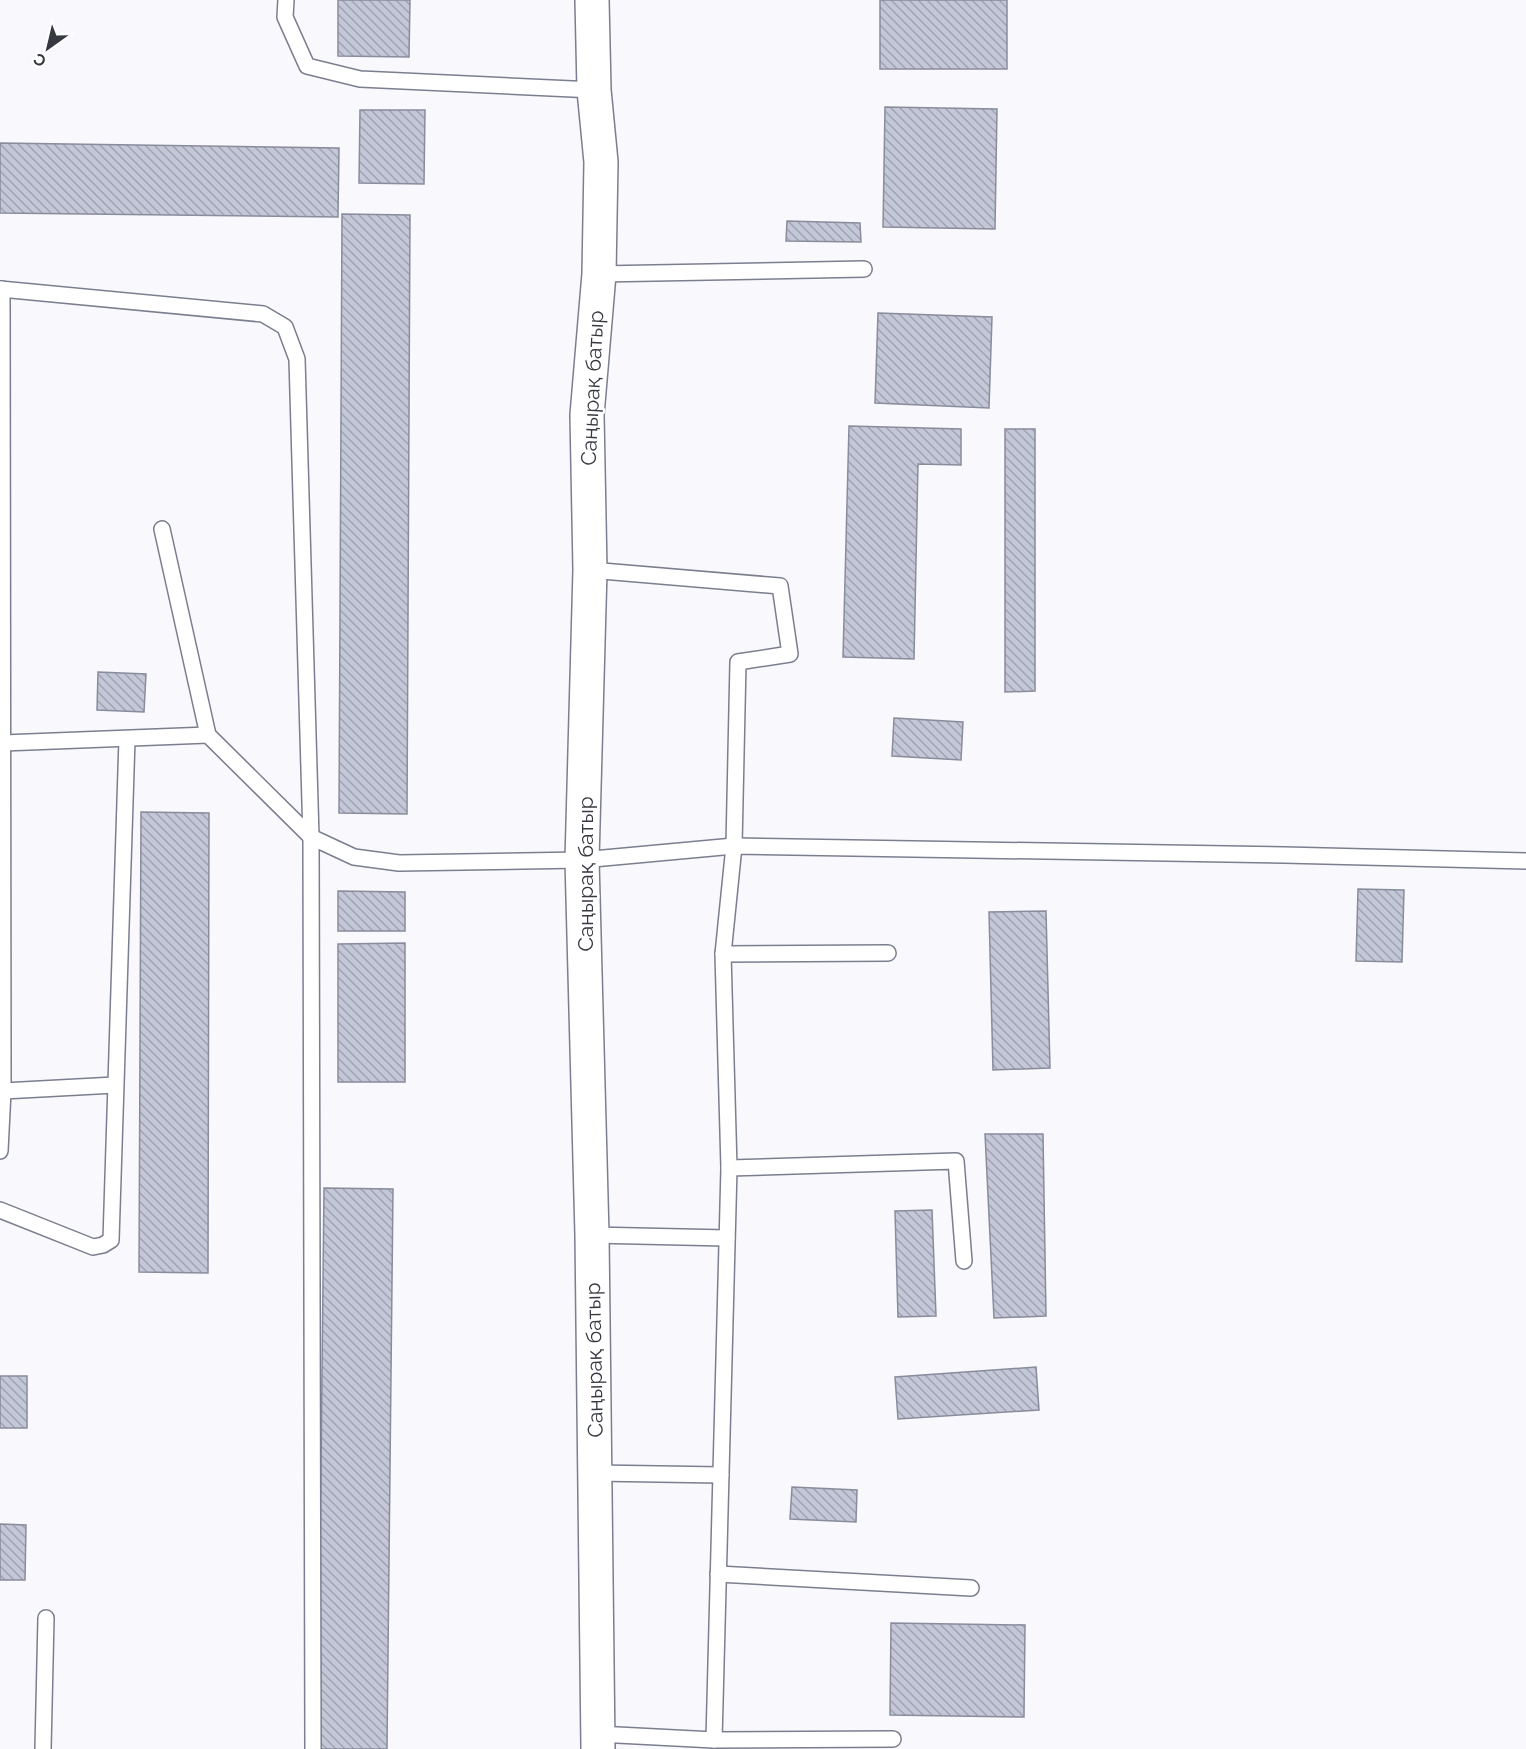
<svg xmlns="http://www.w3.org/2000/svg" width="1526" height="1749" viewBox="0 0 1526 1749" font-family="Raleway,sans-serif">
  <defs>
    <pattern id="building-back-hatch" width="6" height="6" patternUnits="userSpaceOnUse" patternTransform="scale(1.5)"><rect width="6" height="6" fill="#c3c7d8"/><path d="M-1 5l2 2M0 0l6 6M5-1l2 2" fill="none" stroke="#9fa3b1"/></pattern>
  </defs>
  <rect width="100%" height="100%" fill="#f9f9fd"/>
  <g fill="url(#building-back-hatch)" stroke="#888c9b" stroke-width="1.5">
    <polygon points="338,0 410,0 409,57 338,56"/>
    <rect x="880" y="0" width="127" height="69"/>
    <polygon points="885,107 997,109 995,229 883,227"/>
    <polygon points="360,110 425,110 424,184 359,183"/>
    <polygon points="0,143 339,148 338,217 0,213"/>
    <polygon points="342,214 410,215 407,814 339,813"/>
    <polygon points="787,221 860,223 861,242 786,241"/>
    <polygon points="878,313 992,317 989,408 875,403"/>
    <polygon points="849,426 961,429 961,465 918,464 914,659 843,657"/>
    <polygon points="1005,429 1035,429 1035,691 1005,692"/>
    <polygon points="98,672 146,674 144,712 97,710"/>
    <polygon points="894,718 963,722 961,760 892,756"/>
    <polygon points="141,812 209,813 208,1273 139,1272"/>
    <polygon points="1358,889 1404,890 1402,962 1356,961"/>
    <polygon points="338,891 405,892 405,931 338,931"/>
    <polygon points="1046,911 1050,1068 993,1070 989,912"/>
    <polygon points="405,943 405,1082 338,1082 338,944"/>
    <polygon points="985,1134 1043,1134 1046,1316 994,1318"/>
    <polygon points="324,1188 393,1189 387,1749 318,1749"/>
    <polygon points="932,1210 936,1316 898,1317 895,1211"/>
    <polygon points="1036,1367 1039,1410 898,1419 895,1377"/>
    <rect x="0" y="1376" width="27" height="52"/>
    <polygon points="792,1487 857,1490 856,1522 790,1519"/>
    <polygon points="0,1524 26,1525 25,1580 0,1580"/>
    <polygon points="891,1623 1025,1625 1024,1717 890,1715"/>
  </g>
  <g fill="none" stroke-linecap="round" stroke-linejoin="round">
    <defs>
      <g id="service">
        <polyline points="286,0 285,17 307,66 360,79 594,90"/>
        <polyline points="599,274 864,269"/>
        <polyline points="0,289 263,314 285,327 297,359 311,837 313,1749"/>
        <polyline points="162,529 208,735 311,837 354,857 399,863 582,860 734,846 1284,855 1526,861"/>
        <polyline points="590,570 780,586 790,654 738,662 734,846 723,954 729,1168 714,1740 598,1734"/>
        <polyline points="3,743 208,735"/>
        <polyline points="723,954 888,953"/>
        <polyline points="3,1091 115,1085"/>
        <polyline points="0,1151 3,1091 2,289"/>
        <polyline points="729,1168 956,1161 964,1261"/>
        <polyline points="0,1210 93,1247 103,1245 111,1240 127,739"/>
        <polyline points="592,1235 727,1238"/>
        <polyline points="595,1473 721,1475"/>
        <polyline points="718,1574 971,1588"/>
        <polyline points="714,1740 893,1739"/>
        <polyline points="43,1749 46,1618"/>
      </g>
      <polyline id="tertiary" points="592,0 594,90 601,162 599,274 587,415 590,570 582,860 592,1235 598,1749"/>
    </defs>
    <use href="#service" stroke="#7b7e8e" stroke-width="18"/>
    <use href="#tertiary" stroke="#7b7e8e" stroke-width="36"/>
    <use href="#service" stroke="#fff" stroke-width="15"/>
    <use href="#tertiary" stroke="#fff" stroke-width="33"/>
  </g>
  <g text-anchor="middle" dominant-baseline="central" stroke-width="5" stroke-linejoin="round" paint-order="stroke">
    <g font-size="21" fill="#373940" stroke="#fff">
      <text transform="translate(592 388) rotate(-87)">Саңырақ батыр</text>
      <text transform="translate(585 874) rotate(-90)">Саңырақ батыр</text>
      <text transform="translate(594 1360) rotate(-91)">Саңырақ батыр</text>
    </g>
  </g>
  <g transform="translate(48 48) rotate(214)" stroke="#ffffff" stroke-width="4.5" paint-order="stroke">
  <path d="M0-4.5L10 22L0 15L-10 22Z" fill="#373940"/>
  <text y="-9" font-size="16" font-weight="bold" text-anchor="middle" fill="#373940">С</text>
  </g>
</svg>
